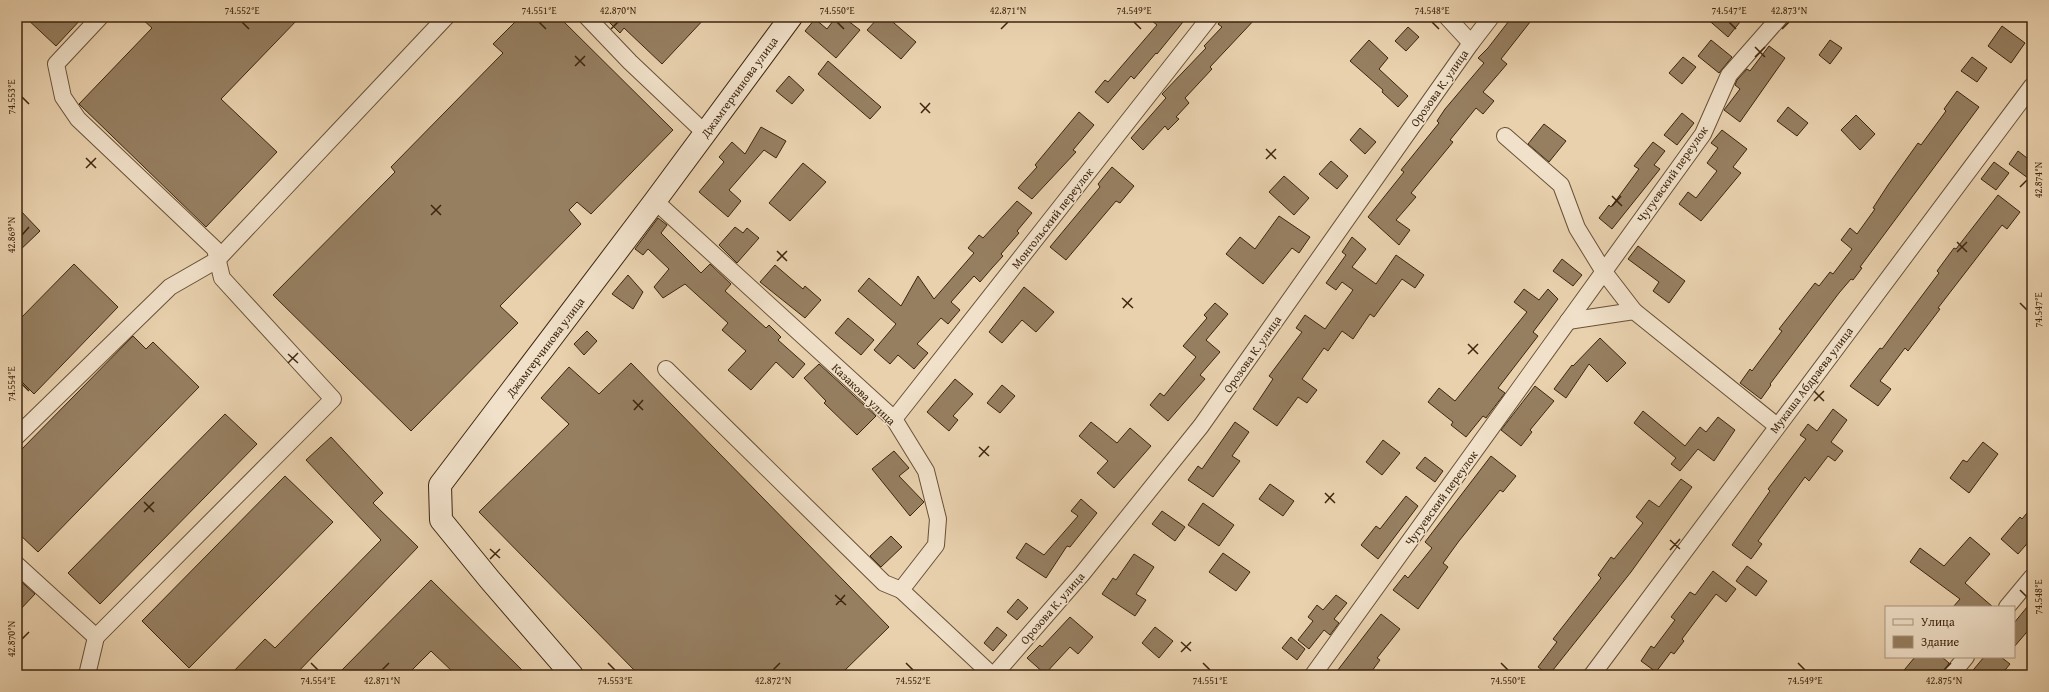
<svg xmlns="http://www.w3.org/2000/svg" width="2049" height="692" viewBox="0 0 2049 692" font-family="'Gentium Book Plus',serif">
  <rect width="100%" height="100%" fill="#e9d1ae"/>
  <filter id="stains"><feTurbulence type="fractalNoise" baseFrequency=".005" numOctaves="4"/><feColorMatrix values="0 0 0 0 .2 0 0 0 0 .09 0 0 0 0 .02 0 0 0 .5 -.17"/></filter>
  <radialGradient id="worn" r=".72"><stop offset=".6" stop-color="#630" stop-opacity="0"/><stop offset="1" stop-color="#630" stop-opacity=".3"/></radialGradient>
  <g fill="#967f61" stroke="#3d260e">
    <polygon points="25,17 83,17 56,46"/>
    <polygon points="140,17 300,17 221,99 277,152 206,227 79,104 152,28"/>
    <polygon points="520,17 559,17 673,130 591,214 577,202 569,210 581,224 500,306 518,323 411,431 273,295 395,172 391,167 503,53 493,44"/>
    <polygon points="604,17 706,17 662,64 624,28 620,33"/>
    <polygon points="836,17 843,17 860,30 836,58 805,31 815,19 827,29"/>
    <polygon points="879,17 887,17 916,42 901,59 867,30"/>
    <polygon points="1147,17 1187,17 1157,54 1156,53 1134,79 1131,76 1108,103 1095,92 1105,80 1108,82 1157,25"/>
    <polygon points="1224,17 1257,17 1210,67 1212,69 1185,98 1189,103 1176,117 1179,119 1168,130 1165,126 1143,150 1131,138 1166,98 1162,94 1206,48 1204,46 1222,27 1218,24"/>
    <polygon points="1512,17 1534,17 1501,59 1507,64 1483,92 1494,101 1483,114 1476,108 1450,140 1453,142 1411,193 1416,197 1396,220 1410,230 1399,245 1368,217 1404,172 1401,170 1439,123 1437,121 1445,109 1484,63 1478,58 1488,48"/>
    <polygon points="1705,17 1744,17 1728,37"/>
    <polygon points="2002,26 2025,43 2011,63 1988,46"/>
    <polygon points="1408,27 1419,37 1406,51 1395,41"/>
    <polygon points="1369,40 1388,58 1379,69 1408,96 1398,107 1382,92 1383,90 1350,61"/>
    <polygon points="1711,40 1732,57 1719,73 1698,56"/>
    <polygon points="1830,40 1842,48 1830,64 1819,55"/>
    <polygon points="1769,46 1785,58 1740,122 1724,110 1740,89 1735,85 1737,80 1747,69 1750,71"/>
    <polygon points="1683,57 1696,67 1682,84 1669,73"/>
    <polygon points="1972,57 1987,68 1977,82 1961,71"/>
    <polygon points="828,61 881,107 870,119 818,74"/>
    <polygon points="789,76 804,90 792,104 776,91"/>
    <polygon points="1957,91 1979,107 1860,267 1862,268 1853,280 1851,279 1839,293 1770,384 1771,385 1761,399 1740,383 1750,369 1752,371 1782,331 1779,329 1815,283 1819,286 1830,272 1833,274 1852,249 1841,240 1850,228 1857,234 1875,209 1873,208 1888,185 1918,143 1921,145 1946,111 1944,109"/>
    <polygon points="1788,107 1808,123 1797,136 1777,121"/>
    <polygon points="1079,112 1094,125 1073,150 1076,152 1032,199 1018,188 1037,167 1035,165"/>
    <polygon points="1682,113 1694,123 1677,145 1664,135"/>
    <polygon points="1856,115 1875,134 1860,150 1841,130"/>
    <polygon points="1544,124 1566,141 1549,162 1528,144"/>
    <polygon points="761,127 786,141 776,158 764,150 729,190 741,201 728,217 699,192 724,162 719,157 732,142 745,154"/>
    <polygon points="1360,128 1376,142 1365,154 1350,140"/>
    <polygon points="1722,130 1747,149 1733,167 1741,173 1701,221 1679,204 1688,192 1696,198 1717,171 1707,163 1718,148 1711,143"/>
    <polygon points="1653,142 1665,151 1654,165 1660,169 1612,229 1599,218 1609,205 1611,207 1639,169 1634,166"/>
    <polygon points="2018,151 2032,162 2032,181 2009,164"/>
    <polygon points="1331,161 1348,176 1337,189 1319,174"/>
    <polygon points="1994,162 2009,173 1996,190 1981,179"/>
    <polygon points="803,163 826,182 790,221 769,203"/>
    <polygon points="1112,167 1134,186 1120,203 1116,201 1066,260 1050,247 1100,187 1098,184"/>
    <polygon points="1284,176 1309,198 1294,215 1269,192"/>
    <polygon points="1998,195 2020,212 2007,229 2002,225 1938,308 1940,309 1908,351 1905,348 1880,381 1891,389 1878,406 1850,386 1880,348 1882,349 1939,273 1937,271 1954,248 1956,249"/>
    <polygon points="1017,201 1032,213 1017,231 1019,233 1001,254 1003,256 992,268 980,282 974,276 951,302 960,310 948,324 941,318 917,344 928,353 914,369 898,355 890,364 874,350 896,324 858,291 869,278 901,306 918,276 934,299 974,253 968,248 979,235 983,238"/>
    <polygon points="17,207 40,231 17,253"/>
    <polygon points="1279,216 1310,237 1299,253 1292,248 1263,284 1226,254 1240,237 1255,249"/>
    <polygon points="658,218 667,225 661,233 701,273 710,264 731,284 725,291 766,328 769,325 781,337 778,340 805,364 793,378 776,362 751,390 728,370 746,351 722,330 728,323 685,284 663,298 654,287 669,269 648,249 643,255 635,249"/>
    <polygon points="735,227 743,233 747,228 759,238 737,263 719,245"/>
    <polygon points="1352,237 1366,249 1352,267 1376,284 1396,255 1424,275 1415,288 1402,279 1374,317 1370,314 1353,339 1342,331 1328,351 1324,348 1302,379 1317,390 1307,403 1298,397 1277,426 1253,409 1273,379 1269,376 1302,332 1296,328 1305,315 1325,329 1353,290 1342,282 1336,290 1326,283 1346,255 1342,252"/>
    <polygon points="1638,246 1685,281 1669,303 1653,291 1659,282 1628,259"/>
    <polygon points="1562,259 1582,275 1573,286 1553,271"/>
    <polygon points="74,264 118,307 34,394 17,377 17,322"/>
    <polygon points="775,265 803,289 805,286 821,300 805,318 760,282"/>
    <polygon points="628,275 643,292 633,309 612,294"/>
    <polygon points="1024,287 1054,312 1036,332 1022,320 1002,343 989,332"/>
    <polygon points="1524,289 1539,300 1548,289 1558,299 1533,332 1538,336 1498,388 1505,393 1486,418 1483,416 1466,437 1451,425 1453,422 1428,402 1439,388 1455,401 1527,312 1514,302"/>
    <polygon points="1215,303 1228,314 1206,340 1220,352 1200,375 1205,379 1168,421 1150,405 1160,393 1164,396 1196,357 1183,346 1207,318 1204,315"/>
    <polygon points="848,318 874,340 861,355 835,333"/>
    <polygon points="587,331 597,341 584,355 574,344"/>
    <polygon points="133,336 146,349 153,342 199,387 38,552 17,532 17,454"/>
    <polygon points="1600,338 1626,363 1607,382 1589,364 1566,398 1554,389 1572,365 1573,366"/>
    <polygon points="631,363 889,627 840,675 639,675 479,512 569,424 541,398 569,367 599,394"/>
    <polygon points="819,364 876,416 857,435 824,403 826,401 804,378"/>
    <polygon points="955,379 973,394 953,416 958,420 949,431 927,412"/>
    <polygon points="1002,385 1015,396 1000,413 987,403"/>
    <polygon points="1535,386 1554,401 1530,430 1532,432 1521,446 1501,430"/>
    <polygon points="1833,409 1847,420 1831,442 1843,451 1835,461 1828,456 1809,481 1805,477 1758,541 1762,544 1751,559 1732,545 1770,491 1768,489 1806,439 1800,435 1808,424 1817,431"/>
    <polygon points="1643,411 1685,446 1700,427 1706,432 1718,417 1735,430 1714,461 1698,449 1680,471 1671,464 1676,458 1634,423"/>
    <polygon points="225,414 257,444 100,604 68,573"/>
    <polygon points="1091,422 1117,443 1130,428 1151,446 1114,488 1097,473 1108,461 1079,436"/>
    <polygon points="1235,422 1249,432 1232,456 1240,461 1213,497 1188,480 1198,466 1202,469"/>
    <polygon points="331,437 383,493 373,503 418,547 295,675 230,675 265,639 275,648 381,540 306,460"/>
    <polygon points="1383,440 1400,453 1382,475 1366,462"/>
    <polygon points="1983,442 1998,454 1969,493 1950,478 1963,460 1967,462"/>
    <polygon points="894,451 909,468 899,476 924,502 910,516 872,469"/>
    <polygon points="1491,456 1516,476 1503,492 1500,490 1459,541 1443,563 1448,567 1418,609 1393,590 1405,575 1408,578 1432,548 1425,542"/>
    <polygon points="1425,457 1443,471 1435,482 1416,468"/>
    <polygon points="285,476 333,522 189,668 142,621"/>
    <polygon points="1681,479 1692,487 1631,572 1549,675 1538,667 1557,642 1553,639 1601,578 1598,575 1611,557 1614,559 1643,523 1636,517 1649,500 1659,507"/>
    <polygon points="1270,484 1294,501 1283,516 1259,499"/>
    <polygon points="1406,496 1418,506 1378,559 1361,545 1376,526 1380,529"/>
    <polygon points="1081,499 1097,513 1070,547 1067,546 1046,578 1016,558 1026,543 1044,555 1078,516 1071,511"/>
    <polygon points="1203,503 1234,525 1219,546 1188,525"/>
    <polygon points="2032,507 2032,538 2018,554 2001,539 2020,517 2022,519"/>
    <polygon points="1162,511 1185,527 1175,541 1152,524"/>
    <polygon points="891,536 902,547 881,567 870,556"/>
    <polygon points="1970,537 1990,554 1965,583 1993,607 1953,607 1960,599 1910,562 1920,548 1944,566"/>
    <polygon points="1223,553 1250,572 1236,591 1209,572"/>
    <polygon points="1134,554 1154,567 1136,594 1146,600 1135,616 1102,594 1113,578 1116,580"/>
    <polygon points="1747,566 1767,581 1756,596 1736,581"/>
    <polygon points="1713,571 1736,589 1726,602 1716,594 1682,639 1684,641 1674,654 1671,652 1656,672 1641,661 1651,646 1654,648 1675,620 1671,617 1690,592 1695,595"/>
    <polygon points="17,578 35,594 17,613"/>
    <polygon points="431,580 527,675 456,675 431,651 407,675 337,675"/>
    <polygon points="1336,595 1347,603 1334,619 1339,623 1330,635 1324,630 1309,649 1298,640 1313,621 1308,617 1317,605 1323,610"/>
    <polygon points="1018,599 1028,608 1017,620 1007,612"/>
    <polygon points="2032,601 2032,626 2014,647 2014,623"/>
    <polygon points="1381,614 1400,629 1377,658 1380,660 1369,675 1334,675"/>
    <polygon points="1070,617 1093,637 1078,654 1070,647 1045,674 1027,658 1040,645 1042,647"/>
    <polygon points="997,627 1007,635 993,651 984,643"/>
    <polygon points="1155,627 1173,641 1159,658 1142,643"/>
    <polygon points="1291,637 1305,649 1297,660 1282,648"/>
    <polygon points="1915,657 1942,657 1949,663 1942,675 1900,675"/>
    <polygon points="1984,657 2001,657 2010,664 2001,675 1969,675"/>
  </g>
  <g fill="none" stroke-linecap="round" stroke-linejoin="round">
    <defs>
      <g id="street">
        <polyline points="587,17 630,62 705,133"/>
        <polyline points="1447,17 1471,43"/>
        <polyline points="1505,136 1561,185 1577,228 1604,272 1634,311"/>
        <polyline points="655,201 894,419 926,471 938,519 936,545 901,590 992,675"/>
        <polyline points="1568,321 1634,311 1777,426"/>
        <polyline points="666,369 884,583 901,590"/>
        <polyline points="894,419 1210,17"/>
        <polyline points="17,436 170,287 217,260 446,17"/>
        <polyline points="17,565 96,637"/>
        <polyline points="2007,607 2032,577"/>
        <polyline points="87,675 96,637 333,399 222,278 215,249 78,119 63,97 56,64 100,17"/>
        <polyline points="994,675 1082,574 1201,426 1471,43 1491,17"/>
        <polyline points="1313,675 1703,134 1729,75 1780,17"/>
        <polyline points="1592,675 2032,86"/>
        <polyline points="1951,675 1966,657"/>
      </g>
      <polyline id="secondary" points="572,675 490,580 441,520 440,485 655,201 791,17"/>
    </defs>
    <use href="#street" stroke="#685136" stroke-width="18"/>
    <use href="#secondary" stroke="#3d260e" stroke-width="24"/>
    <use href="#street" stroke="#f1e1ca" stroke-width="16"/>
    <use href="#secondary" stroke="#f1e1ca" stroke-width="22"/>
  </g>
  <path fill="none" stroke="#3d260e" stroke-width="1.5" d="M242,22L249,29M539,22L546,29M837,22L844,29M1134,22L1141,29M1432,22L1439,29M1729,22L1736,29M611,29L618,22M1001,29L1008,22M1782,29L1789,22M1755,47L1765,57M575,56L585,66M1755,57L1765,47M575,66L585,56M22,97L29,104M920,103L930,113M921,113L930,103M1266,149L1276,159M86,158L96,168M1266,159L1276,149M86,168L96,158M2020,187L2027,180M1612,196L1622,206M431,205L441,215M1612,206L1621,196M431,215L441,205M22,235L29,227M1957,242L1967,252M777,251L787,261M1957,252L1967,242M777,261L787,251M1122,298L1133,308M2020,303L2027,310M1123,308L1132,298M1468,344L1478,354M288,354L298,363M1468,354L1478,344M288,363L298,353M22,384L29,391M1814,391L1824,401M633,400L643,410M1814,401L1824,391M634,410L643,400M979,447L989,456M979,457L989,446M1325,493L1335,503M144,502L154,512M1325,503L1334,493M144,512L154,502M1670,540L1680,549M490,549L500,558M1670,550L1680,539M490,559L500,549M2020,590L2027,597M835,595L846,605M836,605L845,595M22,639L29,632M1181,642L1191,651M1181,652L1191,642M311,663L318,670M608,663L615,670M906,663L913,670M1203,663L1210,670M1501,663L1508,670M1798,663L1805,670M382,670L389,663M773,670L780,663M1944,670L1951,663"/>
  <g text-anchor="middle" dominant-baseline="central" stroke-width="3" stroke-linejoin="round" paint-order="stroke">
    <g font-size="12" fill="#3d260e" stroke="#f1e1ca">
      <text transform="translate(739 87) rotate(-54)">Джамгерчинова улица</text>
      <text transform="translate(1439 88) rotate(-55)">Орозова К. улица</text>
      <text transform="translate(1672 174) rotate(-55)">Чугуевский переулок</text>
      <text transform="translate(1052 218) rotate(-52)">Монгольский переулок</text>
      <text transform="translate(545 347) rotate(-53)">Джамгерчинова улица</text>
      <text transform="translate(1252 354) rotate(-55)">Орозова К. улица</text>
      <text transform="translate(1811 380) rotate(-53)">Мукаша Абдраева улица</text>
      <text transform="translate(864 394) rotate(44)">Казакова улица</text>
      <text transform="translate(1441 498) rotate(-54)">Чугуевский переулок</text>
      <text transform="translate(1052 608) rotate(-49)">Орозова К. улица</text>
    </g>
  </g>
  <rect width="2049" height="692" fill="none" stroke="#e9d1ae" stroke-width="44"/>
  <rect x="1885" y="606" width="130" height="52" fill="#f1e1ca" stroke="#a9967f"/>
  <rect x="1893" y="619" width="20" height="6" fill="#f1e1ca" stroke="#a9967f"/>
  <text x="1921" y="626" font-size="12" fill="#3d260e">Улица</text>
  <rect x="1893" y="636" width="20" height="12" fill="#967f61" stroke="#a9967f"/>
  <text x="1921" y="646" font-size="12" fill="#3d260e">Здание</text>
  <rect x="22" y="22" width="2005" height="648" fill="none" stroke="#3d260e" stroke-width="1.5"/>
  <g font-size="10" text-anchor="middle" fill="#3d260e">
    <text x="242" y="14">74.552°E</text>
    <text x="539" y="14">74.551°E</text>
    <text x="618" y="14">42.870°N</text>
    <text x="837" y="14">74.550°E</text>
    <text x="1008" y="14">42.871°N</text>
    <text x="1134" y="14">74.549°E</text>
    <text x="1432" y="14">74.548°E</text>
    <text x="1729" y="14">74.547°E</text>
    <text x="1789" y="14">42.873°N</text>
    <text transform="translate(11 97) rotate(-90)" y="4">74.553°E</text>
    <text transform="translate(2038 180) rotate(-90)" y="4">42.874°N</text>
    <text transform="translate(11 235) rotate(-90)" y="4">42.869°N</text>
    <text transform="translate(2038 310) rotate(-90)" y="4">74.547°E</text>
    <text transform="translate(11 384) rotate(-90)" y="4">74.554°E</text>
    <text transform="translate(2038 597) rotate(-90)" y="4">74.548°E</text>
    <text transform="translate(11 639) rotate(-90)" y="4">42.870°N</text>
    <text x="318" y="684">74.554°E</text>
    <text x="382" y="684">42.871°N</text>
    <text x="615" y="684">74.553°E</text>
    <text x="773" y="684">42.872°N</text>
    <text x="913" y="684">74.552°E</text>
    <text x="1210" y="684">74.551°E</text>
    <text x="1508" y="684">74.550°E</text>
    <text x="1805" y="684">74.549°E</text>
    <text x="1944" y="684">42.875°N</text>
  </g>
  <rect width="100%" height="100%" filter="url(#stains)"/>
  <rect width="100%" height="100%" fill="url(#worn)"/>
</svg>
